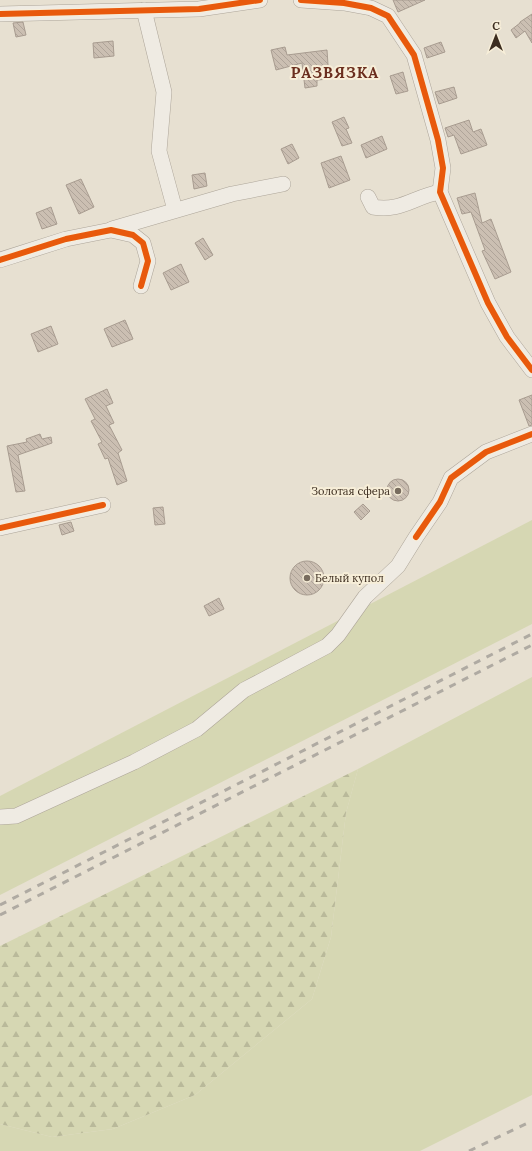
<svg xmlns="http://www.w3.org/2000/svg" width="532" height="1151" viewBox="0 0 532 1151" font-family="Lora,serif">
  <defs>
    <pattern id="forest-firs" width="22" height="20" patternUnits="userSpaceOnUse"><rect width="22" height="20" fill="#d6d7b3"/><path d="M5 1l3.5 6h-7zM16 11l3.5 6h-7z" fill="#b9b99a"/></pattern>
    <pattern id="building-back-hatch" width="6" height="6" patternUnits="userSpaceOnUse"><rect width="6" height="6" fill="#cbbfb2"/><path d="M-1 5l2 2M0 0l6 6M5-1l2 2" fill="none" stroke="#afa499"/></pattern>
  </defs>
  <rect width="100%" height="100%" fill="#e7e0d1"/>
  <g fill="#d6d7b3">
    <polygon points="532,520 532,624 0,895 0,796"/>
    <polygon points="532,677 532,1095 420,1151 0,1151 0,1124 52,1137 113,1129 195,1095 312,999 331,937 346,813 358,769"/>
  </g>
  <polygon fill="url(#forest-firs)" points="358,769 346,813 331,937 312,999 195,1095 113,1129 52,1137 0,1124 0,946"/>
  <g fill="url(#building-back-hatch)" stroke="#a89c90">
    <polygon points="393,0 425,0 398,12"/>
    <polygon points="532,14 532,43 525,31 516,38 511,30 520,23 520,22"/>
    <polygon points="23,22 26,35 16,37 13,23"/>
    <polygon points="113,41 114,56 94,58 93,43"/>
    <polygon points="441,42 445,52 427,58 424,48"/>
    <polygon points="285,47 287,55 327,50 329,79 317,80 317,86 305,88 302,63 276,70 271,50"/>
    <polygon points="403,72 408,91 396,94 390,76"/>
    <polygon points="454,87 457,98 439,104 435,92"/>
    <polygon points="344,117 349,128 346,129 352,143 342,146 332,122"/>
    <polygon points="469,120 473,132 481,129 487,145 461,154 454,135 448,137 445,128"/>
    <polygon points="382,136 387,149 366,158 361,145"/>
    <polygon points="292,144 299,158 288,164 281,149"/>
    <polygon points="341,156 350,180 329,188 321,163"/>
    <polygon points="205,173 207,186 194,189 192,175"/>
    <polygon points="81,179 94,207 79,214 66,185"/>
    <polygon points="475,193 482,223 491,219 511,272 495,279 482,251 485,250 471,212 462,214 457,198"/>
    <polygon points="51,207 57,224 42,229 36,213"/>
    <polygon points="203,238 213,255 205,260 195,243"/>
    <polygon points="181,264 189,282 171,290 163,273"/>
    <polygon points="125,320 133,339 112,347 104,329"/>
    <polygon points="51,326 58,344 38,352 31,334"/>
    <polygon points="107,389 113,403 106,406 114,423 109,425 122,450 118,453 127,481 117,485 108,458 105,459 98,444 102,442 91,421 95,419 85,399"/>
    <polygon points="532,395 532,425 529,426 519,400"/>
    <polygon points="40,434 42,439 51,437 52,443 18,455 25,491 16,492 7,446 27,442 26,439"/>
    <circle cx="398" cy="490" r="11"/>
    <polygon points="363,504 370,511 361,520 354,512"/>
    <polygon points="163,507 165,524 155,525 153,508"/>
    <polygon points="71,522 74,531 62,535 59,525"/>
    <circle cx="307" cy="578" r="17"/>
    <polygon points="219,598 224,609 209,616 204,606"/>
  </g>
  <g fill="none" stroke-linecap="round" stroke-linejoin="round">
    <defs>
      <g id="minor">
        <polyline points="301,0 344,3 371,8 388,16 414,55 438,140 443,168 440,192 488,303 507,337 532,370"/>
        <polyline points="144,10 164,92 159,151 175,210"/>
        <polyline points="0,14 199,9 260,0"/>
        <path d="M368,197L373,207C401,212 413,197 440,192"/>
        <polyline points="112,229 232,194 283,184"/>
        <polyline points="0,260 66,239 111,230 133,235 143,243 148,261 141,286"/>
        <polyline points="0,528 103,505"/>
        <polyline points="0,817 16,816 134,762 197,729 244,690 327,646 338,635 365,597 398,566 416,537 440,502 451,478 486,452 532,434"/>
      </g>
    </defs>
    <use href="#minor" stroke="#ada599" stroke-width="16"/>
    <use href="#minor" stroke="#efebe3" stroke-width="15"/>
    <g stroke="#afaaa2" stroke-width="3" stroke-dasharray="7 7" stroke-linecap="butt">
      <polyline points="0,905 532,634"/>
      <polyline points="0,915 532,645"/>
      <polyline points="469,1151 532,1121"/>
    </g>
    <defs>
      <g id="cycleway">
        <polyline points="301,0 344,3 371,8 388,16 414,55 438,140 443,168 440,192 488,303 507,337 532,370"/>
        <polyline points="0,14 199,9 260,0"/>
        <polyline points="0,260 66,239 111,230 133,235 143,243 148,261 141,286"/>
        <polyline points="0,528 103,505"/>
        <polyline points="416,537 440,502 451,478 486,452 532,434"/>
      </g>
    </defs>
    <use href="#cycleway" stroke="#f7eed8" stroke-width="8"/>
    <use href="#cycleway" stroke="#e8590c" stroke-width="6"/>
  </g>
  <g fill="#786c5e" stroke="#f7eed8" stroke-width="1.5">
    <circle cx="398" cy="491" r="4"/>
    <circle cx="307" cy="578" r="4"/>
  </g>
  <g text-anchor="middle" dominant-baseline="central" stroke-width="4" stroke-linejoin="round" paint-order="stroke">
    <g font-size="11" fill="#3d2e20" stroke="#f7eed8" text-anchor="end">
      <text x="390" y="491">Золотая сфера</text>
      <text x="315" y="578" text-anchor="start">Белый купол</text>
    </g>
    <g font-size="15" font-weight="bold" letter-spacing="1" fill="#6b2e1e" stroke="#f7eed8">
      <text x="335" y="72">РАЗВЯЗКА</text>
    </g>
  </g>
  <g transform="translate(496 36)" stroke="#f7eed8" stroke-width="3" paint-order="stroke">
  <path d="M0-3L7 15L0 10L-7 15Z" fill="#3d2e20"/>
  <text y="-6" font-size="11" font-weight="bold" text-anchor="middle" fill="#3d2e20">С</text>
  </g>
</svg>
